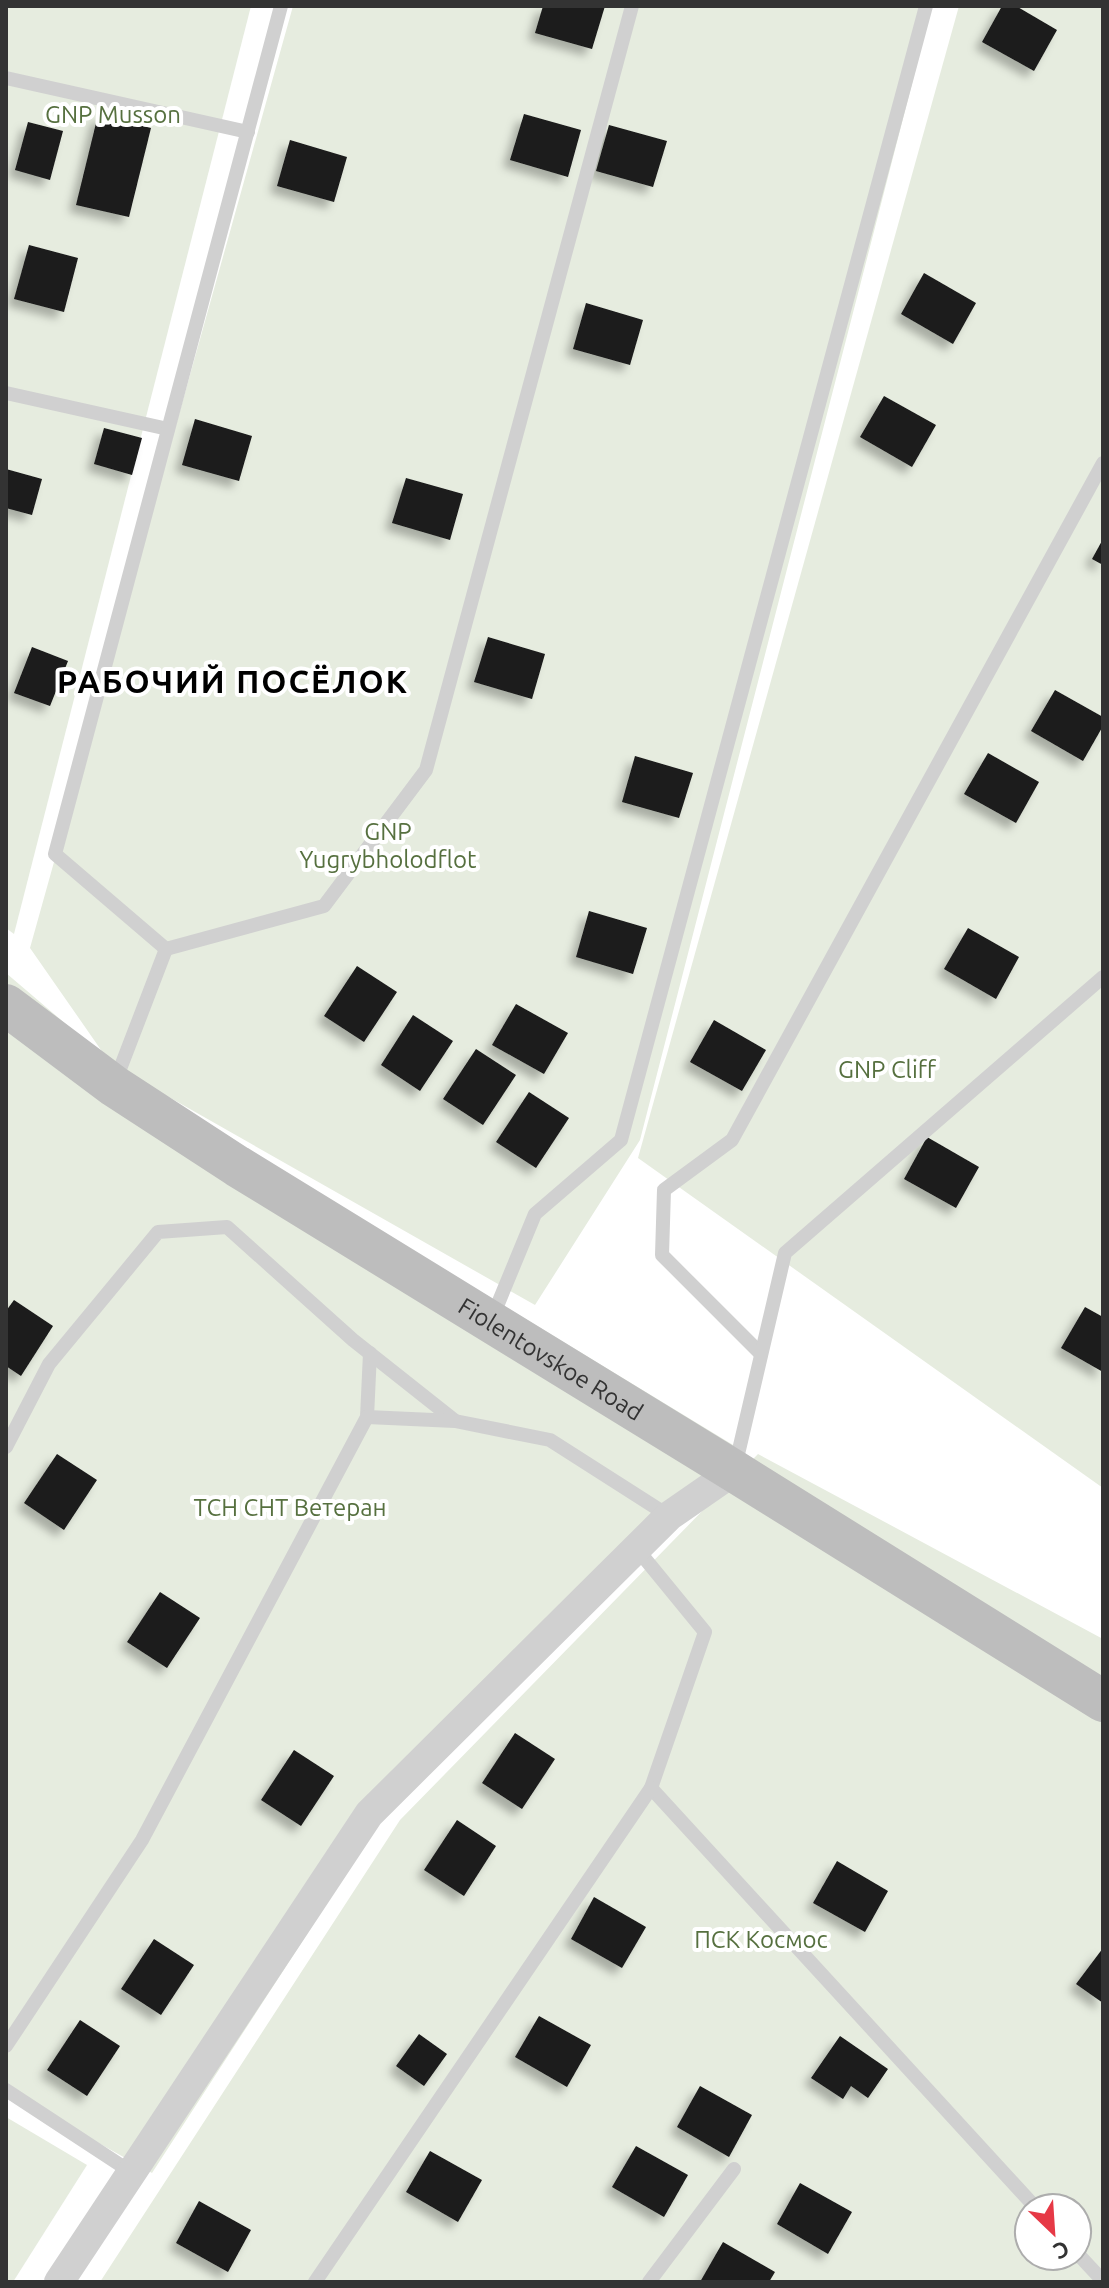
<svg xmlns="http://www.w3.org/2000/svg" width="1109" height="2288" viewBox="0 0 1109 2288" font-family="Ubuntu,sans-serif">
  <defs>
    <filter id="shadow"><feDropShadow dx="-7" dy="7" stdDeviation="4" flood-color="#0004"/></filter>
  </defs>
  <rect width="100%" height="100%" fill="#fff"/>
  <g fill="#e6ecdf" fill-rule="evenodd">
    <polygon points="6,6 251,6 14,934 6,928"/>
    <polygon points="293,6 932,6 640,1140 535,1305 116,1067 121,1073 743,1451 379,1823 152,2173 6,2091 6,973 108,1060 30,948"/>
    <polygon points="959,6 1103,6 1103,1488 638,1158"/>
    <path d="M758,1454L1103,1639V2282H100L400,1820ZM1029,2208H1077V2256H1029Z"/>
    <polygon points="6,2117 87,2165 13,2282 6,2282"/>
  </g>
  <g fill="#1a1a1a" filter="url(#shadow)">
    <polygon points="543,6 605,6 592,49 535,33"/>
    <polygon points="1002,6 1016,6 1057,30 1034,71 982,42"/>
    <polygon points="524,114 581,130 568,177 510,160"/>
    <polygon points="98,115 151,128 129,217 76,205"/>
    <polygon points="28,122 63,131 50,180 15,170"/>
    <polygon points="609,125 667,141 653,187 596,171"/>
    <polygon points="290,140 347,157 334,202 277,186"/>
    <polygon points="29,245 78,258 64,312 14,299"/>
    <polygon points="924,273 976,303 953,344 901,314"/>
    <polygon points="586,303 643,320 630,365 573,349"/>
    <polygon points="884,396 936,425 912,467 860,437"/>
    <polygon points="195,419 252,436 239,481 182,465"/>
    <polygon points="104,428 142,438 132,475 94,464"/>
    <polygon points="6,469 42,479 32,515 6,508"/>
    <polygon points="406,478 463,494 450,540 392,523"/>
    <polygon points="1103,539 1103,565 1092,559"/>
    <polygon points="488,637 545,654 532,699 474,682"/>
    <polygon points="32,647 68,661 50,706 14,693"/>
    <polygon points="1055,690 1103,717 1103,726 1083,761 1031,731"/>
    <polygon points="988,753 1039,782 1016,823 964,794"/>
    <polygon points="635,756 693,773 679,818 622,802"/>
    <polygon points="589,911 647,928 633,974 576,957"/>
    <polygon points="968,928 1019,957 996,999 944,969"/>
    <polygon points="357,966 397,992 364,1042 324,1016"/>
    <polygon points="516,1004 568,1033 544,1074 492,1045"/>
    <polygon points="413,1015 453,1041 420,1091 381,1065"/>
    <polygon points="714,1020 766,1050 742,1091 690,1062"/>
    <polygon points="476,1049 516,1075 483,1125 443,1099"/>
    <polygon points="529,1092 569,1118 536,1168 496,1142"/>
    <polygon points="927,1137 979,1167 956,1208 904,1179"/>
    <polygon points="14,1300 53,1326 21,1376 6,1366 6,1311"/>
    <polygon points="1085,1307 1103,1317 1103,1372 1061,1348"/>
    <polygon points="57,1454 97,1480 64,1530 24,1503"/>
    <polygon points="160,1592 200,1618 167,1668 127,1642"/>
    <polygon points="515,1733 555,1759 522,1809 482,1783"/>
    <polygon points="294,1750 334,1776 301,1826 261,1800"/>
    <polygon points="457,1820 496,1846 464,1896 424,1870"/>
    <polygon points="837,1861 888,1891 865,1932 813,1903"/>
    <polygon points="594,1897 646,1927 622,1968 571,1939"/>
    <polygon points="154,1939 194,1965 161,2015 121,1989"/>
    <polygon points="1103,1948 1103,2003 1076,1984"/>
    <polygon points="539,2016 591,2045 567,2087 515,2057"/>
    <polygon points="80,2020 120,2046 87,2096 47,2070"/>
    <polygon points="419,2034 447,2054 424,2086 396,2066"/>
    <polygon points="840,2036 888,2069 868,2098 851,2086 843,2099 811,2078"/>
    <polygon points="700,2086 752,2115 729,2157 677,2127"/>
    <polygon points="636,2146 688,2175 664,2217 612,2187"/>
    <polygon points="430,2151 482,2180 458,2222 406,2192"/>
    <polygon points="800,2183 852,2212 828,2254 777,2224"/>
    <polygon points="199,2201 251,2230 228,2272 176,2243"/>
    <polygon points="723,2242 775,2272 769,2282 700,2282"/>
  </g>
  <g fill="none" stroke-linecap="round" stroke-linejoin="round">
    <g stroke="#d0d0d0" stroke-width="14">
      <polyline points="6,78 248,132"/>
      <polyline points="6,393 168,429"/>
      <polyline points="166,949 324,906 426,770 632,6"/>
      <polyline points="166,949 55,854 281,6"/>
      <polyline points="115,1082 166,949"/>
      <polyline points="495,1311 535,1214 621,1140 926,6"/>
      <polyline points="761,1354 662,1255 664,1190 732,1140 1103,463"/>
      <polyline points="367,1417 370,1353"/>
      <polyline points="6,1447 49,1364 158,1232 227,1227 353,1340 454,1420"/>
      <polyline points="735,1467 785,1253 1103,977"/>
      <polyline points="637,1549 705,1632 651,1788 1036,2208"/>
      <polyline points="6,2046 142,1840 367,1417 455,1421 550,1440 669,1516"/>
      <polyline points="6,2090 131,2172"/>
      <polyline points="1077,2253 1103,2281"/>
      <polyline points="315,2282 651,1788"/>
      <polyline points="649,2282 734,2169"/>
    </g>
    <polyline stroke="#d0d0d0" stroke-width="30" points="59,2282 369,1814 669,1516 734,1471"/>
    <path stroke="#bdbdbd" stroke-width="42" id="s1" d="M6,1005L114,1086L237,1166L734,1471L1103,1701"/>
  </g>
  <g text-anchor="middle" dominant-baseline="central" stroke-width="8" stroke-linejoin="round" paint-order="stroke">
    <g font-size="24" fill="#56703f" stroke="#fff">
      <text x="113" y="114">GNP Musson</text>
      <text x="388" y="831">GNP<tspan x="388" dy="28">Yugrybholodflot</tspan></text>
      <text x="887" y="1069">GNP Cliff</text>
      <text x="290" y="1507">ТСН СНТ Ветеран</text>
      <text x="761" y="1939">ПСК Космос</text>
    </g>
    <g font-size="24" fill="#333" stroke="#fff">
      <text stroke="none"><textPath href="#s1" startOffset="650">Fiolentovskoe Road</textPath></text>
    </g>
    <g font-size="32" font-weight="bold" letter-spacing="2" fill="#000" stroke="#fff">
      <text x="233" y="681">РАБОЧИЙ ПОСЁЛОК</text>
    </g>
  </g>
  <rect width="1109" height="2288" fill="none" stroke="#333333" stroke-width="16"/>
  <g transform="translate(1053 2232) rotate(155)"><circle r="38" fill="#ffffff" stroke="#adadad" stroke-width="2"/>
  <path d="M0-6L14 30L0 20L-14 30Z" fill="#e63946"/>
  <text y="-12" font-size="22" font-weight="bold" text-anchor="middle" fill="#333333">С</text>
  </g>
</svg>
